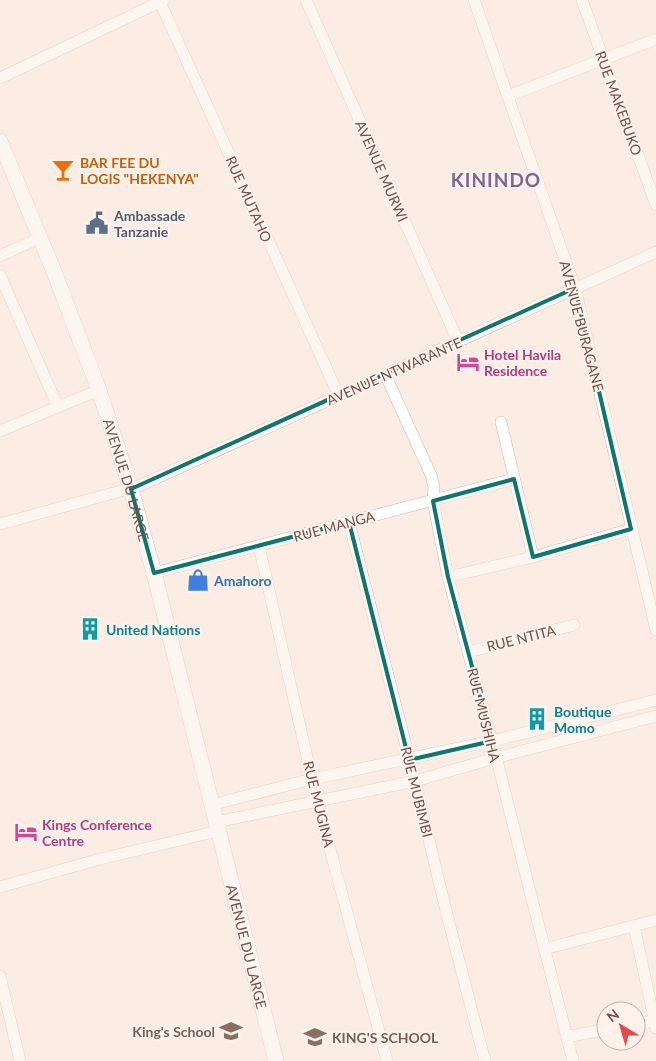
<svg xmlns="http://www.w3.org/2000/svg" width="656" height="1061" viewBox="0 0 656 1061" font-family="Lato,sans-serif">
  <rect width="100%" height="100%" fill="#fcede4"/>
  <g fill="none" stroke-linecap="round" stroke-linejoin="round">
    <defs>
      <g id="street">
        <polyline points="306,0 458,341"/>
        <polyline points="474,0 575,288 656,630"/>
        <polyline points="582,0 656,205"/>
        <polyline points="160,2 339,396"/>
        <polyline points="0,78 164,0"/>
        <polyline points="508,96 656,39"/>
        <polyline points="0,256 39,238"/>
        <polyline points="0,275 58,407"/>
        <polyline points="385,374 431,475 434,487 433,501 448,577 492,741 573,1061"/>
        <polyline points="501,422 533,557"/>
        <polyline points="0,431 99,390"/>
        <polyline points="349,522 415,781 446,911 485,1061"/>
        <polyline points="0,524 139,486 656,252"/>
        <polyline points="259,546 317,801 387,1061"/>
        <polyline points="154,573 514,479"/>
        <polyline points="448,577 533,557 631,529"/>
        <polyline points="468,652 574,625"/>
        <polyline points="211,805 312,779 492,741 656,700"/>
        <polyline points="216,822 415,781 495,758 656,716"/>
        <polyline points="0,887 100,859 218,831"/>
        <polyline points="634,926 656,1028"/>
        <polyline points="544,949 656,920"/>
        <polyline points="0,976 20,1061"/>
        <polyline points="636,1024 654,1021"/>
        <polyline points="567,1037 606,1029"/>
      </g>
      <g id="secondary">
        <path id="s1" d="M0,141L53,269L99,390L131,489L154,573L276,1061"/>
      </g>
    </defs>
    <use href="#street" stroke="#d0b5ad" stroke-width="12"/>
    <use href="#secondary" stroke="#d6b5ac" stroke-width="16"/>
    <use href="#street" stroke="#fff" stroke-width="11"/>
    <use href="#secondary" stroke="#fff" stroke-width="15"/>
  </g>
  <path d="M0 0H656V1061H0ZM575,288L631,529L533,557L514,479L433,501L448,577L492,741L409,760L349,522L154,573L131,489Z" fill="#fcede4" fill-opacity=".55" fill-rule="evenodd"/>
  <path fill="none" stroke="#0f766e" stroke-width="4" stroke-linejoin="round" d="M575,288L631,529L533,557L514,479L433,501L448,577L492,741L409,760L349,522L154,573L131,489Z"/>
  <defs>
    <symbol id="bar-bare" viewBox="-9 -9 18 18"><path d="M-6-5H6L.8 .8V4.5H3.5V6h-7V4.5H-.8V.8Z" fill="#e8710a" stroke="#fff2eb" stroke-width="2.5" paint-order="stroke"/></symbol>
    <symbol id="civic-bare" viewBox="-9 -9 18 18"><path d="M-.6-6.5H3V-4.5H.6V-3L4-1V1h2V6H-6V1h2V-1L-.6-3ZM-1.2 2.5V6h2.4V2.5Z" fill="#5c6f8a" stroke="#fff2eb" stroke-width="2.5" paint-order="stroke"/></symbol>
    <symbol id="hotel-bare" viewBox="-9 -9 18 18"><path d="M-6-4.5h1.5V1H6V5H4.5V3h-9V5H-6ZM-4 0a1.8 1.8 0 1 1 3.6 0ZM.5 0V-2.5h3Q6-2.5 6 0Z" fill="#d1479c" stroke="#fff2eb" stroke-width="2.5" paint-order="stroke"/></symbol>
    <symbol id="shop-bare" viewBox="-9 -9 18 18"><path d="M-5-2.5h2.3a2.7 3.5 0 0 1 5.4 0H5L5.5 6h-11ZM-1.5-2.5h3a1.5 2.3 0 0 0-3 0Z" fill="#3f7fe0" stroke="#fff2eb" stroke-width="2.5" paint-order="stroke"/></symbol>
    <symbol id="building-bare" viewBox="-9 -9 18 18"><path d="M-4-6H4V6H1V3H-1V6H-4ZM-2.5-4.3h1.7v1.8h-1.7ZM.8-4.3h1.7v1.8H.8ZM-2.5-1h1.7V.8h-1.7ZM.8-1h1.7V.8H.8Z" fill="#0f9aa8" stroke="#fff2eb" stroke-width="2.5" paint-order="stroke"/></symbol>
    <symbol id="school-bare" viewBox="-9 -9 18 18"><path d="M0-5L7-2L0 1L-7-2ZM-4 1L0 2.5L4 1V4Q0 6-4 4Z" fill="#8d6e63" stroke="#fff2eb" stroke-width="2.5" paint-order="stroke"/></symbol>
    <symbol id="university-bare" viewBox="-9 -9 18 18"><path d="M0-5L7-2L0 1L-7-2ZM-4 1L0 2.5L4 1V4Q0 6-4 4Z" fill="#8d6e63" stroke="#fff2eb" stroke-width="2.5" paint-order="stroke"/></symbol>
  </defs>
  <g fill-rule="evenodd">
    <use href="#bar-bare" x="47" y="154" width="32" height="32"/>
    <use href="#civic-bare" x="81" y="207" width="32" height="32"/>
    <use href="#hotel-bare" x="452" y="346" width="32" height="32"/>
    <use href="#shop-bare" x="182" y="564" width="32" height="32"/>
    <use href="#building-bare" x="74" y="613" width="32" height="32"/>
    <use href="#building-bare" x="521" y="703" width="32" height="32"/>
    <use href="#hotel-bare" x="10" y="816" width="32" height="32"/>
    <use href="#school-bare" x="215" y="1015" width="32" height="32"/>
    <use href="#university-bare" x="299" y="1021" width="32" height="32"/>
  </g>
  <g text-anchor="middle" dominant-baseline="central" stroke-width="4" stroke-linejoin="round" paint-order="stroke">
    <g font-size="14" fill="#754f49" stroke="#fff2eb">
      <text transform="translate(619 103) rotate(70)">RUE MAKEBUKO</text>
      <text transform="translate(382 171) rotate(66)">AVENUE MURWI</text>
      <text transform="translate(249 199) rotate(66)">RUE MUTAHO</text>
      <text transform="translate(582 326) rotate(75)">AVENUE BURAGANE</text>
      <text transform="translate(394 371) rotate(-24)">AVENUE NTWARANTE</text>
      <text stroke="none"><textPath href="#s1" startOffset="362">AVENUE DU LARGE</textPath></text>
      <text transform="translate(334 526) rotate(-15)">RUE MANGA</text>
      <text transform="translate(521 638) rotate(-14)">RUE NTITA</text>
      <text transform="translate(484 715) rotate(76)">RUE MUSHIHA</text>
      <text transform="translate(417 792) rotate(76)">RUE MUBIMBI</text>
      <text transform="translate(319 804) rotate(76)">RUE MUGINA</text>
      <text stroke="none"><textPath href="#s1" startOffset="844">AVENUE DU LARGE</textPath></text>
    </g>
    <g font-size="14" font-weight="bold" fill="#c56008" stroke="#fff2eb" text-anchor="start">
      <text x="80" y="162">BAR FEE DU<tspan x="80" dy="16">LOGIS "HEKENYA"</tspan></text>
    </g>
    <g font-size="14" font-weight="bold" fill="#4e5e75" stroke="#fff2eb" text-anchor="start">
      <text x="114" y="215">Ambassade<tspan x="114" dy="16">Tanzanie</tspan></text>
    </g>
    <g font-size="14" font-weight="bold" fill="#b23c85" stroke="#fff2eb" text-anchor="start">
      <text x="484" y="354">Hotel Havila<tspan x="484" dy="16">Residence</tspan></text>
      <text x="42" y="824">Kings Conference<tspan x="42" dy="16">Centre</tspan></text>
    </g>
    <g font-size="14" font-weight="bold" fill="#366cbe" stroke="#fff2eb" text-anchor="start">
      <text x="214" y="580">Amahoro</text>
    </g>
    <g font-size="14" font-weight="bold" fill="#0d838f" stroke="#fff2eb" text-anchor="start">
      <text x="106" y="629">United Nations</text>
      <text x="554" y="711">Boutique<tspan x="554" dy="16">Momo</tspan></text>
    </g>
    <g font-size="14" font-weight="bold" fill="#785e54" stroke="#fff2eb" text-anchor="end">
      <text x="215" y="1031">King's School</text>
      <text x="332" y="1037" text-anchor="start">KING'S SCHOOL</text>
    </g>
    <g font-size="19" font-weight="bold" letter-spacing="1" fill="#7b6599" stroke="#fff2eb">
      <text x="496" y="179">KININDO</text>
    </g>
  </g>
  <g transform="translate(621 1026) rotate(322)"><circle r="24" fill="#fff2eb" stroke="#c8b1aa"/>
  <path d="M0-4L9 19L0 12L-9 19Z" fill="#e8484a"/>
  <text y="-8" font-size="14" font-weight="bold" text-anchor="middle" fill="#754f49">N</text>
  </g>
</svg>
